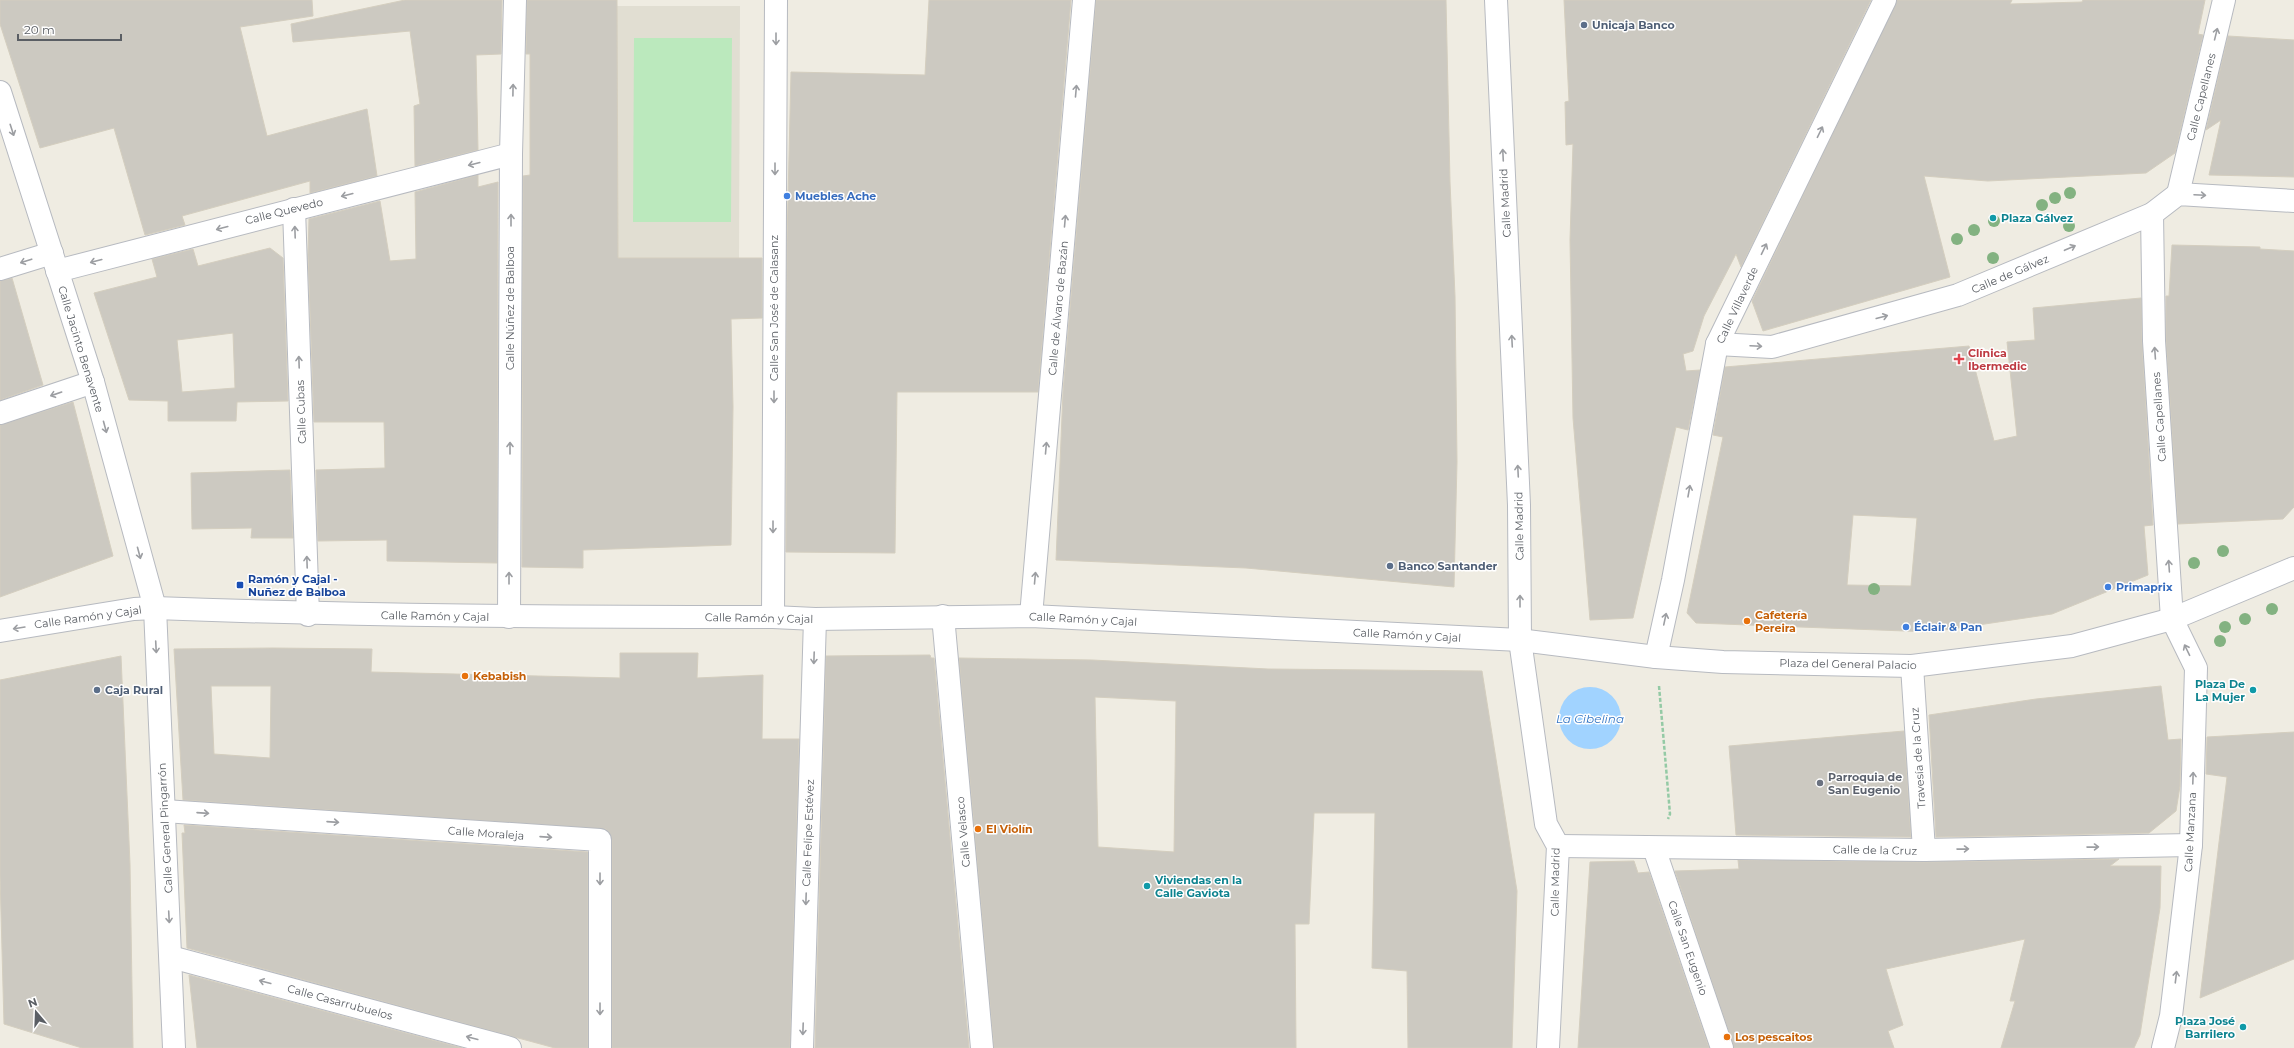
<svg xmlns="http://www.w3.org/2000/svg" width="2294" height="1048" viewBox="0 0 2294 1048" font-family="Montserrat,sans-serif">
  <rect width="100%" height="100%" fill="#efece2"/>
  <polygon fill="#e1ded2" points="530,6 740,6 739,258 530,259"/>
  <polygon fill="#bbe9bd" points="634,38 732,38 731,222 633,222"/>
  <circle fill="#a1d3ff" cx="1590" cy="718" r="31"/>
  <g fill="#ccc9c1" stroke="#d4cebf" fill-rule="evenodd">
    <polygon points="0,0 312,0 313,16 240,27 267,136 367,109 377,176 310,193 310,181 182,216 185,225 145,235 114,128 40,148 0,24"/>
    <polygon points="405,0 502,0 501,54 476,55 478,150 415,166 414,106 420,104 410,31 293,42 291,24"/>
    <polygon points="527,0 617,0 618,258 762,258 762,318 731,319 733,407 731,545 583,550 583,568 522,567 523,176 530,175 530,54 526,54"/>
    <polygon points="929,0 1071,0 1038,392 897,392 895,553 786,552 787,241 791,72 925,75"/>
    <polygon points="1096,0 1446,0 1450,182 1455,296 1457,462 1454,587 1246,568 1056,560 1063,392"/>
    <polygon points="1564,0 1871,0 1741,267 1736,254 1704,316 1693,351 1683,354 1686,371 1700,370 1688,430 1676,427 1633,618 1590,620 1573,418 1570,240 1573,144 1566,145 1565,102 1569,101"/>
    <polygon points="1897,0 2012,0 2010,4 2082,2 2083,0 2205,0 2198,34 2203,35 2175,153 2146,173 1988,181 1924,176 1950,277 1763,331 1752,301"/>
    <polygon points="2228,36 2294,40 2294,177 2209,175 2221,120 2206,130"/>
    <polygon points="478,175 478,187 498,182 497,563 387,561 387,540 318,541 316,470 385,468 384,422 314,422 308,255 309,219 380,201 390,261 416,259 415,192"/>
    <polygon points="2172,245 2260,247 2260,249 2294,251 2294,507 2283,519 2178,524 2166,340 2166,296 2169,296"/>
    <path d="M270,248L283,258L288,401L237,402L236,421H168V401L129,400L94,293L157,277L152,259L193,249L198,266ZM233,333L235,388L182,392L177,340Z"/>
    <polygon points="12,278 43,385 0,400 0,281"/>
    <path d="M2141,298L2142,342L2153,525L2144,526L2148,575L2052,614L1931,632L1696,623L1687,613L1723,437L1713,435L1725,367L1969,346L1994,441L2017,436L2007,342L2035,340L2033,308ZM1853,515L1917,518L1911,586L1847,585Z"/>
    <polygon points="73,402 113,556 0,597 0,425"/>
    <polygon points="290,470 293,538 251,538 252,528 192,529 191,473"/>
    <path d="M272,648L372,649L371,672L620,678V653H698L697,678L763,675L762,739H799L790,1048H612V840L606,829L183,800L174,649ZM211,686H271L270,758L214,754Z"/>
    <polygon points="930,655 931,658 934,658 969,1048 815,1048 826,656"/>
    <polygon points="121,656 130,864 133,1048 82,1048 4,1024 0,876 0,680"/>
    <path d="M959,658L1092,660L1268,669L1482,671L1517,891L1512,1048H1408L1407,971L1372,968L1375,813H1314L1309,924H1295L1296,1048H994ZM1095,697L1176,701L1174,852L1098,847Z"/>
    <polygon points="2161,686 2168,740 2181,739 2180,786 2176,811 2149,833 1936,837 1929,715 2036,699"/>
    <polygon points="1904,731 1911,837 1736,835 1729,746"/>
    <polygon points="2294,732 2294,959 2200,998 2227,777 2206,774 2207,737"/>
    <polygon points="184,825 588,852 588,1048 555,1048 187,948 182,833 185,833"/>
    <polygon points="2119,859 2110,866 2161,866 2160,908 2140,1035 2134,1048 2001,1048 2015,1001 2010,1001 2025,939 1886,969 1903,1025 1888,1031 1894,1048 1734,1048 1675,871 1739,869 1738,860 1924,862"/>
    <polygon points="1634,861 1638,873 1649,872 1709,1048 1578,1048 1590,862"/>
    <polygon points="189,975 462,1048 197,1048"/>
  </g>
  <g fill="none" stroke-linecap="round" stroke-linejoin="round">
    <defs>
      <g id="minor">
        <polyline points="1496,0 1519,505 1520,640 1546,824 1558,846 1548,1048"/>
        <polyline points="0,92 93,382 155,608 174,1048"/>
        <polyline points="2178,194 2224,0"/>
        <polyline points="294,209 308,615"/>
        <polyline points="2152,214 2154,341 2172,619 2196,668 2191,845 2171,1016 2163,1048"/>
        <polyline points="0,269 52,253"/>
        <polyline points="57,271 511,154"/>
        <polyline points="1717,344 1772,347 1958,295 2152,214 2178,194 2294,201"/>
        <polyline points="0,413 93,382"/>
        <polyline points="943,616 982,1048"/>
        <polyline points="1031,616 1084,0"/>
        <polyline points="509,617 511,154 515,0"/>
        <polyline points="773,617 776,0"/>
        <path d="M0,631L134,609L155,608C361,616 567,617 773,617L815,619L1031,616L1520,640L1656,657L1723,662L1912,666L2072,646L2172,619L2294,568"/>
        <polyline points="1656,657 1673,580 1717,344 1885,0"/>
        <polyline points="1912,666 1924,850"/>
        <polyline points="164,811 600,840 600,1048"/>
        <polyline points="1558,846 1924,850 2191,845"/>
        <polyline points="1654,848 1722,1048"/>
        <polyline points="171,957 510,1048"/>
        <polyline points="802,1048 815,619"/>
      </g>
    </defs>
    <use href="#minor" stroke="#b7bac0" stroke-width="24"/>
    <polyline stroke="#94caa5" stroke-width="2.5" stroke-dasharray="4 2" stroke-linecap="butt" points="1659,686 1670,814 1668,819"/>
    <use href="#minor" stroke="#fff" stroke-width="22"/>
  </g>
  <g fill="#83b281">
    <circle cx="2070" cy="193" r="6"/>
    <circle cx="2055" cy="198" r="6"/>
    <circle cx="2042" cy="205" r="6"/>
    <circle cx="1994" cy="221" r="6"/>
    <circle cx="2069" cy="226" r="6"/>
    <circle cx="1974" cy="230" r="6"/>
    <circle cx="1957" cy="239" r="6"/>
    <circle cx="1993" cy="258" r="6"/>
    <circle cx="2223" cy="551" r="6"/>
    <circle cx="2194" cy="563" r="6"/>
    <circle cx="1874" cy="589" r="6"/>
    <circle cx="2272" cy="609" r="6"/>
    <circle cx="2245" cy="619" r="6"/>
    <circle cx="2225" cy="627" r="6"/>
    <circle cx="2220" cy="641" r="6"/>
  </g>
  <defs><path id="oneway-shaft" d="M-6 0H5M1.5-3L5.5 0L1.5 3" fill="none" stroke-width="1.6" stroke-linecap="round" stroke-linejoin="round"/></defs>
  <g stroke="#9c9ea2">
    <use href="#oneway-shaft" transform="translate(2216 34) rotate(-76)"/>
    <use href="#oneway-shaft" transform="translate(776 39) rotate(90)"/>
    <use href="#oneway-shaft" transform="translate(513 90) rotate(-89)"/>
    <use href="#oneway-shaft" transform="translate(1076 91) rotate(-85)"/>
    <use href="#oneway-shaft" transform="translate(12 130) rotate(72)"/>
    <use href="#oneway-shaft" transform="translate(1820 132) rotate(-64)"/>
    <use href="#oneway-shaft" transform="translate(1503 155) rotate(-93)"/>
    <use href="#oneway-shaft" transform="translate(474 164) rotate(166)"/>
    <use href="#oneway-shaft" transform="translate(775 169) rotate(90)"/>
    <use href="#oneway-shaft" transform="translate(347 195) rotate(166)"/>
    <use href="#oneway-shaft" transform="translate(2200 195) rotate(3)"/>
    <use href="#oneway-shaft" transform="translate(511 220) rotate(-90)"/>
    <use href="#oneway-shaft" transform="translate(1065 221) rotate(-85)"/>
    <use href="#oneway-shaft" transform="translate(222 228) rotate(165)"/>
    <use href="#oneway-shaft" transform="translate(295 232) rotate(-92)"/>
    <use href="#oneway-shaft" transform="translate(2070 248) rotate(-23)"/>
    <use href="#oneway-shaft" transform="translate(1764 249) rotate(-64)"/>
    <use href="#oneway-shaft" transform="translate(26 261) rotate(162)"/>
    <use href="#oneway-shaft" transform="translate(96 261) rotate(165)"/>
    <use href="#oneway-shaft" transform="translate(1882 317) rotate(-15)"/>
    <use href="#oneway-shaft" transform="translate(1512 341) rotate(-93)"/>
    <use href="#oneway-shaft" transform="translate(1756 346) rotate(3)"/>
    <use href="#oneway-shaft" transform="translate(2155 353) rotate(-94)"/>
    <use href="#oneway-shaft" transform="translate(299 362) rotate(-92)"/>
    <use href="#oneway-shaft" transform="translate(56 394) rotate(161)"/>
    <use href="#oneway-shaft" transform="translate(774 397) rotate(90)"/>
    <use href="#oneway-shaft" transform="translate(105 427) rotate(75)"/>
    <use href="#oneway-shaft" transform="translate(510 448) rotate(-90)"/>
    <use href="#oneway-shaft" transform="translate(1046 448) rotate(-85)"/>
    <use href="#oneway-shaft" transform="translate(1518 471) rotate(-93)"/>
    <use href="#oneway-shaft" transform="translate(1689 491) rotate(-80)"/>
    <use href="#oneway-shaft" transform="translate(773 527) rotate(90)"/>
    <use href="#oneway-shaft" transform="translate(139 553) rotate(75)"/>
    <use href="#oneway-shaft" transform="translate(307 562) rotate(-92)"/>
    <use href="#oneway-shaft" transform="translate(2169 566) rotate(-94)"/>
    <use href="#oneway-shaft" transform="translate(509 578) rotate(-90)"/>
    <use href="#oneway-shaft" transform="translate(1035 578) rotate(-85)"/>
    <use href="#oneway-shaft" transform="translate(1520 601) rotate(-90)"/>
    <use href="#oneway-shaft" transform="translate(1665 619) rotate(-78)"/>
    <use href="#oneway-shaft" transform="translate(19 628) rotate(171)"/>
    <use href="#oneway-shaft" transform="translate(156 647) rotate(87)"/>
    <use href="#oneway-shaft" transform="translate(2187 650) rotate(-116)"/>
    <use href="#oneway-shaft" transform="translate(814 658) rotate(92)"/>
    <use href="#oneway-shaft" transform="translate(2193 778) rotate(-88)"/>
    <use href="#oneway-shaft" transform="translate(203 813) rotate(4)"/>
    <use href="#oneway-shaft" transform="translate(333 822) rotate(4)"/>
    <use href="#oneway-shaft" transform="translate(546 837) rotate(4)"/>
    <use href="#oneway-shaft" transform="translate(2093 847) rotate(-1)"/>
    <use href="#oneway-shaft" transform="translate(1963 849) rotate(-1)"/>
    <use href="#oneway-shaft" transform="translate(600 879) rotate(90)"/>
    <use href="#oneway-shaft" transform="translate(806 899) rotate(92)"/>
    <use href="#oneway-shaft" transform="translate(169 917) rotate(87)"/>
    <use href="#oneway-shaft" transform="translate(2176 977) rotate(-83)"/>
    <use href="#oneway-shaft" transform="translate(265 982) rotate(-165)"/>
    <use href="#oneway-shaft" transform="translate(600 1009) rotate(90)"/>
    <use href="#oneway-shaft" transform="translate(803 1029) rotate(92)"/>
    <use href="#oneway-shaft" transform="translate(472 1038) rotate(-165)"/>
  </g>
  <g fill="#5c6f8a" stroke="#fff" stroke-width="1.5">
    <circle cx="1584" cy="25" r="4"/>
    <circle cx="1390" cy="566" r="4"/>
    <circle cx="97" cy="690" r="4"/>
  </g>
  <g fill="#3f7fe0" stroke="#fff" stroke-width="1.5">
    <circle cx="787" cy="196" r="4"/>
    <circle cx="2108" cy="587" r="4"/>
    <circle cx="1906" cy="627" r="4"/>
  </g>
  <g fill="#0f9aa8" stroke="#fff" stroke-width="1.5">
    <circle cx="1993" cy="218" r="4"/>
    <circle cx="2253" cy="690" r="4"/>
    <circle cx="1147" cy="886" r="4"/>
    <circle cx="2243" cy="1027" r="4"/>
  </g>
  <path fill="#e0444e" stroke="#fff" stroke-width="1.5" d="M1957 353h4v4h4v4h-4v4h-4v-4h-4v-4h4z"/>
  <rect fill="#1a4fb4" stroke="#fff" stroke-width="1.5" x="236" y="581" width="8" height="8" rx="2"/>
  <g fill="#e8710a" stroke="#fff" stroke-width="1.5">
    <circle cx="1747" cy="621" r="4"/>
    <circle cx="465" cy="676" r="4"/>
    <circle cx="978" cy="829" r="4"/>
    <circle cx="1727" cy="1037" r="4"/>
  </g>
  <circle fill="#6b7280" stroke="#fff" stroke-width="1.5" cx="1820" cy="783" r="4"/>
  <g text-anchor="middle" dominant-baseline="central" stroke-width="3" stroke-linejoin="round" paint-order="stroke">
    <g font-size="11" font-weight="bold" fill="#4e5e75" stroke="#fff" text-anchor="start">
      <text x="1592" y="25">Unicaja Banco</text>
      <text x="1398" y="566">Banco Santander</text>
      <text x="105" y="690">Caja Rural</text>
    </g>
    <g font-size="11" fill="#5a5e64" stroke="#fff">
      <text transform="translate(2201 97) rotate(-76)">Calle Capellanes</text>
      <text transform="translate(1505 203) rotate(-93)">Calle Madrid</text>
      <text transform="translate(284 211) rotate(-14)">Calle Quevedo</text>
      <text transform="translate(2010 274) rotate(-23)">Calle de Gálvez</text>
      <text transform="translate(1737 305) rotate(-65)">Calle Villaverde</text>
      <text transform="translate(510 308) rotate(-90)">Calle Núñez de Balboa</text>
      <text transform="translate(774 308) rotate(-90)">Calle San José de Calasanz</text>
      <text transform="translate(1058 308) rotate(-85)">Calle de Álvaro de Bazán</text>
      <text transform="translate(81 349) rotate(73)">Calle Jacinto Benavente</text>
      <text transform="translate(301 412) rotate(-92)">Calle Cubas</text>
      <text transform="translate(2159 417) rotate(-94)">Calle Capellanes</text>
      <text transform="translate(1519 526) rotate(-91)">Calle Madrid</text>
      <text transform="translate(435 616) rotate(1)">Calle Ramón y Cajal</text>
      <text transform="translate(88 617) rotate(-8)">Calle Ramón y Cajal</text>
      <text transform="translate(759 618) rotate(1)">Calle Ramón y Cajal</text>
      <text transform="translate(1083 619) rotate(3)">Calle Ramón y Cajal</text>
      <text transform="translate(1407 635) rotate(3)">Calle Ramón y Cajal</text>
      <text transform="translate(1848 664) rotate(1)">Plaza del General Palacio</text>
      <text transform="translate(1918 758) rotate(-94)">Travesía de la Cruz</text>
      <text transform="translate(165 828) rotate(-93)">Calle General Pingarrón</text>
      <text transform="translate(963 832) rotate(-95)">Calle Velasco</text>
      <text transform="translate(2190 832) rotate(-87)">Calle Manzana</text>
      <text transform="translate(486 833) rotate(4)">Calle Moraleja</text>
      <text transform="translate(808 833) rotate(-88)">Calle Felipe Estévez</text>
      <text transform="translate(1875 850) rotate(1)">Calle de la Cruz</text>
      <text transform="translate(1555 882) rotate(-89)">Calle Madrid</text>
      <text transform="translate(1688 948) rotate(71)">Calle San Eugenio</text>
      <text transform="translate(340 1002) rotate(15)">Calle Casarrubuelos</text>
    </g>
    <g font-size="11" font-weight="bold" fill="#366cbe" stroke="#fff" text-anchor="start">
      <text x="795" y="196">Muebles Ache</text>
      <text x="2116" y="587">Primaprix</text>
      <text x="1914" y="627">Éclair &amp; Pan</text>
    </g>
    <g font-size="11" font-weight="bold" fill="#0d838f" stroke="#fff" text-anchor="start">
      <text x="2001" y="218">Plaza Gálvez</text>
      <text x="2245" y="684" text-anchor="end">Plaza De<tspan x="2245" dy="13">La Mujer</tspan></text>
      <text x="1155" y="880">Viviendas en la<tspan x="1155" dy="13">Calle Gaviota</tspan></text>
      <text x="2235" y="1021" text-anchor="end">Plaza José<tspan x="2235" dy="13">Barrilero</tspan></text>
    </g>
    <g font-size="11" font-weight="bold" fill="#be3a42" stroke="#fff" text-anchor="start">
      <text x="1968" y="353">Clínica<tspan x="1968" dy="13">Ibermedic</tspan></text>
    </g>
    <g font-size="11" font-weight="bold" fill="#164399" stroke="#fff" text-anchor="start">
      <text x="248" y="579">Ramón y Cajal -<tspan x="248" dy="13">Nuñez de Balboa</tspan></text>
    </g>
    <g font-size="11" font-weight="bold" fill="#c56008" stroke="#fff" text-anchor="start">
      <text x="1755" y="615">Cafetería<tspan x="1755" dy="13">Pereira</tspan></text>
      <text x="473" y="676">Kebabish</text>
      <text x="986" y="829">El Violín</text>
      <text x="1735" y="1037">Los pescaitos</text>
    </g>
    <g font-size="11" font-weight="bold" fill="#5b616d" stroke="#fff" text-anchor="start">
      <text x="1828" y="777">Parroquia de<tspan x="1828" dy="13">San Eugenio</tspan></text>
    </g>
    <g font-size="12" font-style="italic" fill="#3677c5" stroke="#fff">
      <text x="1590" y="718">La Cibelina</text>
    </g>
  </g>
  <g transform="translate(36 1012) rotate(341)" stroke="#ffffff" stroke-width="3" paint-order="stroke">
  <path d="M0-3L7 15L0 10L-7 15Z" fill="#5a5e64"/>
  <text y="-6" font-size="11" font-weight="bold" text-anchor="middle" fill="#5a5e64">N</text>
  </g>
  <path d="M18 34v6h103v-6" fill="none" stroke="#5a5e64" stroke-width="2"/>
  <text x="24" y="34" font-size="12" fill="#5a5e64" stroke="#ffffff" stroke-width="3" paint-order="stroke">20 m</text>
</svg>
